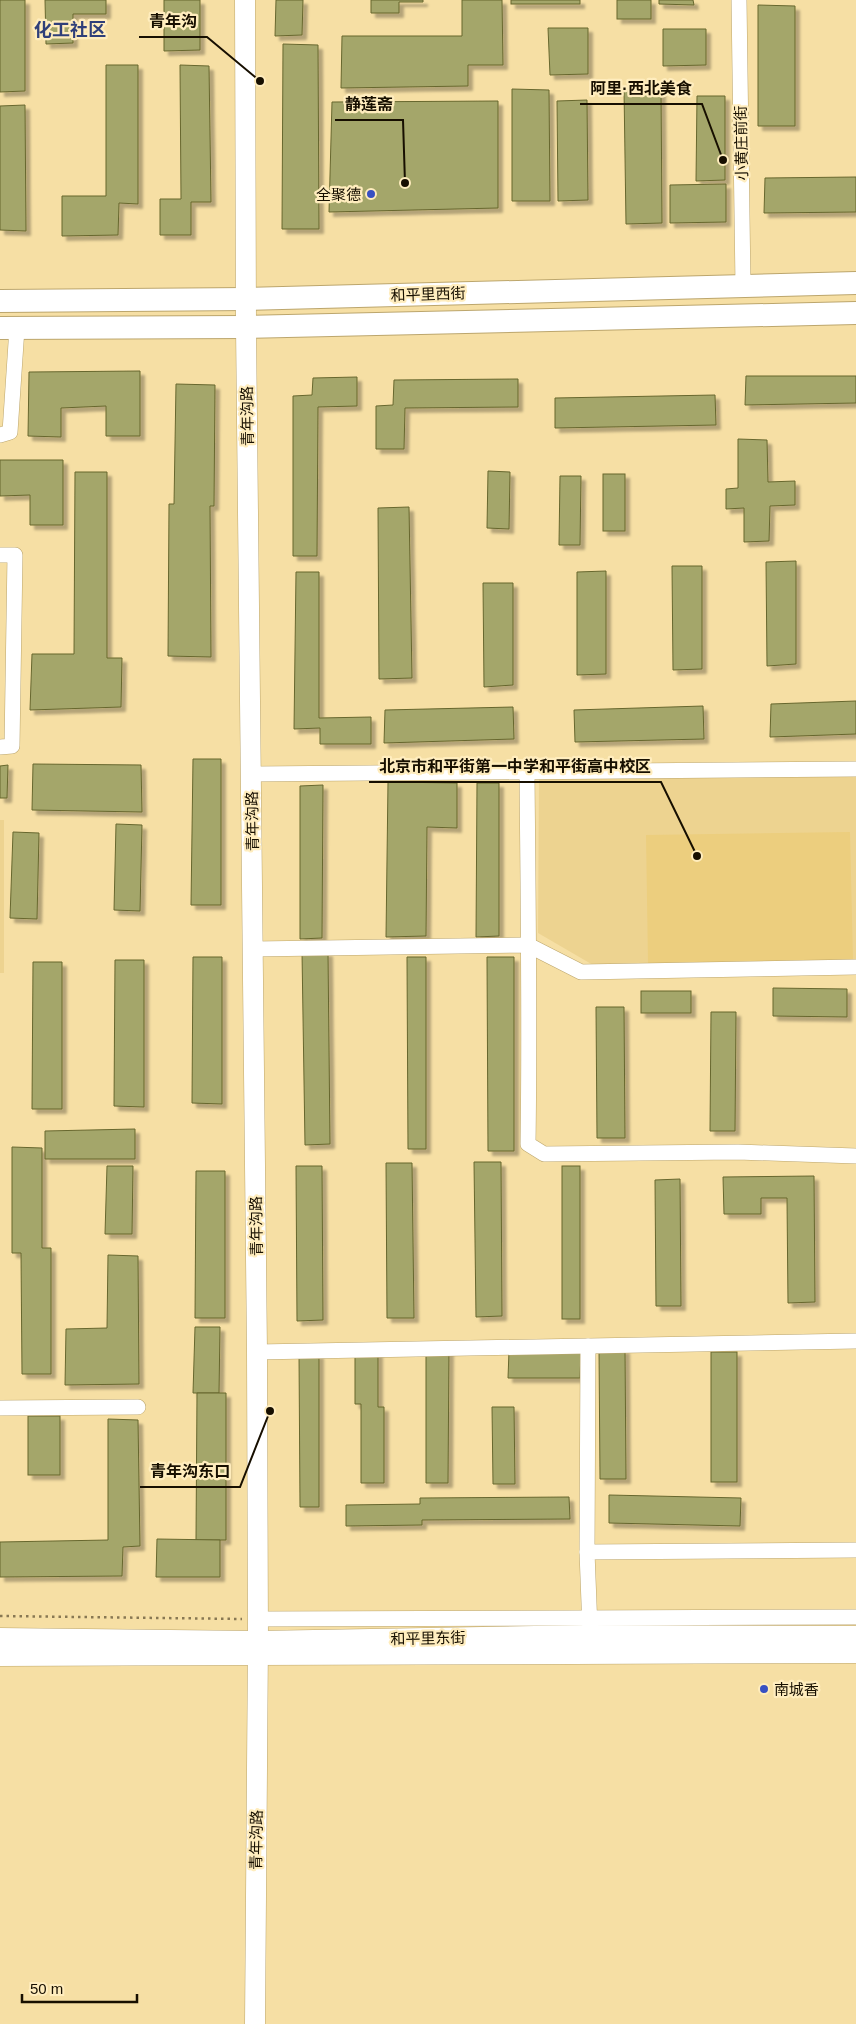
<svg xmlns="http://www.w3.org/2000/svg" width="856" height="2024" viewBox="0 0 856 2024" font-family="Arial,'Noto Sans SC',sans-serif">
  <defs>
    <filter id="shadow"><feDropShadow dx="4.5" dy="4.5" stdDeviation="1" flood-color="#0004"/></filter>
  </defs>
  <rect width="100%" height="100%" fill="#f6dfa4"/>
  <g fill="#edd390">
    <polygon points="856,776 856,961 593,965 538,933 539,778"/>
    <rect x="0" y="820" width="4" height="153"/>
  </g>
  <polygon fill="#ecce7e" points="850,832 853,961 648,964 646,835"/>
  <g fill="#a4a66b" stroke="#67672e" filter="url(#shadow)">
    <polygon points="0,0 25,0 25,91 0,92"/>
    <polygon points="45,0 106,0 106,14 73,14 73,43 46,44"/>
    <polygon points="164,0 200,0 200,50 164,51"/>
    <polygon points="276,0 303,0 302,35 275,36"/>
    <polygon points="371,0 423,0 423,2 399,2 399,13 371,13"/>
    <polygon points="462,0 502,0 503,65 468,65 468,86 341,88 342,36 462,36"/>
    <rect x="511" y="0" width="69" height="4"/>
    <rect x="617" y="0" width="34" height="19"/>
    <polygon points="659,0 693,0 694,5 659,4"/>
    <polygon points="758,5 795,6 795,126 758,126"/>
    <polygon points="548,28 588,28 588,74 550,75"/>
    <polygon points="663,29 706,29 706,65 663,66"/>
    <polygon points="283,44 318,45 319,229 282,229"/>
    <polygon points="106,65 138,65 138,204 119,203 118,235 62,236 62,196 106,196"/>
    <polygon points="180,65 209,66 211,202 191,202 191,235 160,235 160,199 181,199"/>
    <polygon points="512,89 549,90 550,201 512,201"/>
    <polygon points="624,89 661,89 662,223 626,224"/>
    <polygon points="697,96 725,96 725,180 696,181"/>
    <polygon points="587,100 588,200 558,201 557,101"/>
    <polygon points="498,101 498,208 329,212 332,102"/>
    <polygon points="25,105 26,231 0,230 0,106"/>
    <polygon points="856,177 856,212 764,213 765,178"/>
    <polygon points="726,184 726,222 670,223 670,185"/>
    <polygon points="140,371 140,436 106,436 106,406 61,408 61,437 28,436 29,372"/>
    <polygon points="746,376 856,376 856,403 745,405"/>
    <polygon points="357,377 357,406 318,407 317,556 293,556 293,396 312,395 313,378"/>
    <polygon points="518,379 518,407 405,408 404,449 376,449 376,406 393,405 394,380"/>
    <polygon points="176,384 215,385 214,506 210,506 211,657 168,656 169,504 174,504"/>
    <polygon points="715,395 716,425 555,428 555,398"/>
    <polygon points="738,439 767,440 768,482 795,481 795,505 770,506 769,541 744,542 744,508 726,509 726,489 738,488"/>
    <polygon points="0,460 63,460 63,525 30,525 30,495 0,496"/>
    <polygon points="488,471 510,472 509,529 487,528"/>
    <polygon points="75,472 107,472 107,658 122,658 121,707 30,710 32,654 74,654"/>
    <rect x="603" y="474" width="22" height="57"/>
    <polygon points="560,476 581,476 580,545 559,545"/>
    <polygon points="409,507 412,678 379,679 378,508"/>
    <polygon points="796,561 796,664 767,666 766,562"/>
    <polygon points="672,566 702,566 702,669 673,670"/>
    <polygon points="606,571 606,674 577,675 577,572"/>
    <polygon points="296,572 319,572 319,718 371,717 371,744 320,744 320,728 294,729"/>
    <polygon points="483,583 513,583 513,685 484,687"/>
    <polygon points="856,701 856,734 770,737 771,704"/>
    <polygon points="703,706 704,739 575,742 574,710"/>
    <polygon points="513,707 514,739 384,743 385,710"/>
    <polygon points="193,759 221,759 221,905 191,905"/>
    <polygon points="33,764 141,765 142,812 32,810"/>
    <polygon points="8,765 7,798 0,798 0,766"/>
    <polygon points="388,782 457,783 457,828 427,827 426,936 386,937"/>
    <polygon points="477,783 499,783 499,936 476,937"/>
    <polygon points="323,785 322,938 300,939 300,786"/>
    <polygon points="116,824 142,825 140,911 114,910"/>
    <polygon points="13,832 39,833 37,919 10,918"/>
    <polygon points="302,952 328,952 330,1144 305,1145"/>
    <polygon points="193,957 222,957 222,1104 192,1103"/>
    <polygon points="407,957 426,957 426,1149 408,1149"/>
    <polygon points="487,957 514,957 514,1151 488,1151"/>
    <polygon points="115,960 144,960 144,1107 114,1106"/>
    <polygon points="33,962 62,962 62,1109 32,1109"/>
    <polygon points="773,988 847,989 847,1017 773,1016"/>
    <rect x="641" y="991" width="50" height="22"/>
    <polygon points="596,1007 624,1007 625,1138 597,1138"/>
    <polygon points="711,1012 736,1012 735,1131 710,1131"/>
    <polygon points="135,1129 135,1159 45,1159 45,1131"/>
    <polygon points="12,1147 42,1148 42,1248 51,1248 51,1374 22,1374 21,1253 12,1253"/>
    <polygon points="474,1162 501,1162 502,1316 476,1317"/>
    <polygon points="386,1163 412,1163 414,1318 387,1318"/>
    <polygon points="107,1166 133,1166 132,1234 105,1234"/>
    <polygon points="296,1166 322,1166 323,1320 297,1321"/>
    <rect x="562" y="1166" width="18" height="153"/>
    <polygon points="196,1171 225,1171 225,1318 195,1318"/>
    <polygon points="814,1176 815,1302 788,1303 787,1198 761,1198 761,1214 724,1214 723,1177"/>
    <polygon points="680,1179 681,1306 656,1306 655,1180"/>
    <polygon points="108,1255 138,1256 139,1384 65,1385 66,1329 107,1328"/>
    <polygon points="195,1327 220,1327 219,1393 193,1393"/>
    <polygon points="355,1345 378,1345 378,1407 384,1407 384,1483 361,1483 361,1404 355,1404"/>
    <polygon points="426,1346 449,1346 448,1483 426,1483"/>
    <polygon points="599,1349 625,1349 626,1479 600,1479"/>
    <polygon points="509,1351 581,1352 580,1378 508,1378"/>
    <rect x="711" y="1352" width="26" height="130"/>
    <polygon points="299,1354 319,1354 319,1507 300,1507"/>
    <polygon points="197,1393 226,1393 226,1540 196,1540"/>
    <polygon points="492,1407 514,1407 515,1484 493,1484"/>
    <rect x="28" y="1416" width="32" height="59"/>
    <polygon points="108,1419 138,1420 140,1546 123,1547 122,1576 0,1577 0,1542 108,1540"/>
    <polygon points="609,1495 741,1498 740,1526 609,1523"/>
    <polygon points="569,1497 570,1519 422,1520 422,1525 346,1526 346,1505 420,1504 420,1498"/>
    <polygon points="157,1539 220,1540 220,1577 156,1577"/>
  </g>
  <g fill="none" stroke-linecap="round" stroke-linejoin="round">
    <defs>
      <g id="street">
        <polyline points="739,0 743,286"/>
        <polyline points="0,435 10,432 17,328"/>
        <polyline points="0,555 15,555 12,746 0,747"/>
        <path d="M527,771C528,895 530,1020 528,1144L544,1154L738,1152L856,1156"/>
        <polyline points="251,774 856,769"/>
        <polyline points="253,949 528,945 581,972 856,967"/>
        <polyline points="257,1352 856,1341"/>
        <polyline points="0,1408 138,1407"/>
        <polyline points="587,1552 588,1346"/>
        <polyline points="258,1619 856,1617"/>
        <polyline points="590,1629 587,1552 856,1550"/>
      </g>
      <g id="secondary">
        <polyline points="245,0 246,327 257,1352 258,1641 255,2024"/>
        <polyline points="0,1638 258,1641 590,1635 856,1636"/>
        <polyline points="0,1656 856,1653"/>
      </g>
      <g id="primary">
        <polyline points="0,301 247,299 856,283"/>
        <polyline points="0,328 246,327 856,313"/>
      </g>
    </defs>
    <use href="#street" stroke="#bca66d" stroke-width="16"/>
    <use href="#secondary" stroke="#bca66d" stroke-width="21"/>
    <use href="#primary" stroke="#bca66d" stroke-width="24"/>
    <polyline stroke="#887853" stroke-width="2.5" stroke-dasharray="2.5 4" stroke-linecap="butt" points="0,1616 242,1619"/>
    <use href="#street" stroke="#fff" stroke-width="15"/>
    <use href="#secondary" stroke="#fff" stroke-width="20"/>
    <use href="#primary" stroke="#fff" stroke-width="22"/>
  </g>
  <g fill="#3850c2" stroke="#ffedbe" stroke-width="2">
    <circle cx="371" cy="194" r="5"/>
    <circle cx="764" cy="1689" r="5"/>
  </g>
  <g text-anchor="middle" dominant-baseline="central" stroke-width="4.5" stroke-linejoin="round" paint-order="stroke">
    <g font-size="15" fill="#170f00" stroke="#ffedbe">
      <text transform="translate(741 143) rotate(-91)">小黄庄前街</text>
      <text transform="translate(428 294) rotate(-2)">和平里西街</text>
      <text transform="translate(247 416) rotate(-91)">青年沟路</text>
      <text transform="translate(252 821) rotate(-91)">青年沟路</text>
      <text transform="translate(256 1226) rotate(-91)">青年沟路</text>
      <text transform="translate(428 1638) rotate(-1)">和平里东街</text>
      <text transform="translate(256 1840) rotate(-89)">青年沟路</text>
    </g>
    <g font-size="15" fill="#170f00" stroke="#ffedbe" text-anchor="end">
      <text x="361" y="194">全聚德</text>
      <text x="774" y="1689" text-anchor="start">南城香</text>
    </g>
    <g font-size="18" font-weight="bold" fill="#2f3f79" stroke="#ffedbe">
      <text x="70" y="30">化工社区</text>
    </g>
  </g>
  <path fill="none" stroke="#170f00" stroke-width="2" d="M260 81L207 37H139M723 160L702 104H580M405 183L403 120H335M697 856L661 782H369M270 1411L240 1487H140"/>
  <g fill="#170f00" stroke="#ffedbe" stroke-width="2">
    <circle cx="260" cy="81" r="5"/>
    <circle cx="723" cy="160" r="5"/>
    <circle cx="405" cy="183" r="5"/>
    <circle cx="697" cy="856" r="5"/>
    <circle cx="270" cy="1411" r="5"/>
  </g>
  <g font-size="16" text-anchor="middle" font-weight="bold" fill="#170f00" stroke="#ffedbe" stroke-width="4.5" stroke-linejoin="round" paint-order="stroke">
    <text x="173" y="27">青年沟</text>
    <text x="641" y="94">阿里·西北美食</text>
    <text x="369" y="110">静莲斋</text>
    <text x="515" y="772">北京市和平街第一中学和平街高中校区</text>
    <text x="190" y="1477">青年沟东口</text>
  </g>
  <path d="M22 1994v8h115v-8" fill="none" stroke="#170f00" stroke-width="2.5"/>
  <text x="30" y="1994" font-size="15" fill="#170f00" stroke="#ffedbe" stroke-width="4" paint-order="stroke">50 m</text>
</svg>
